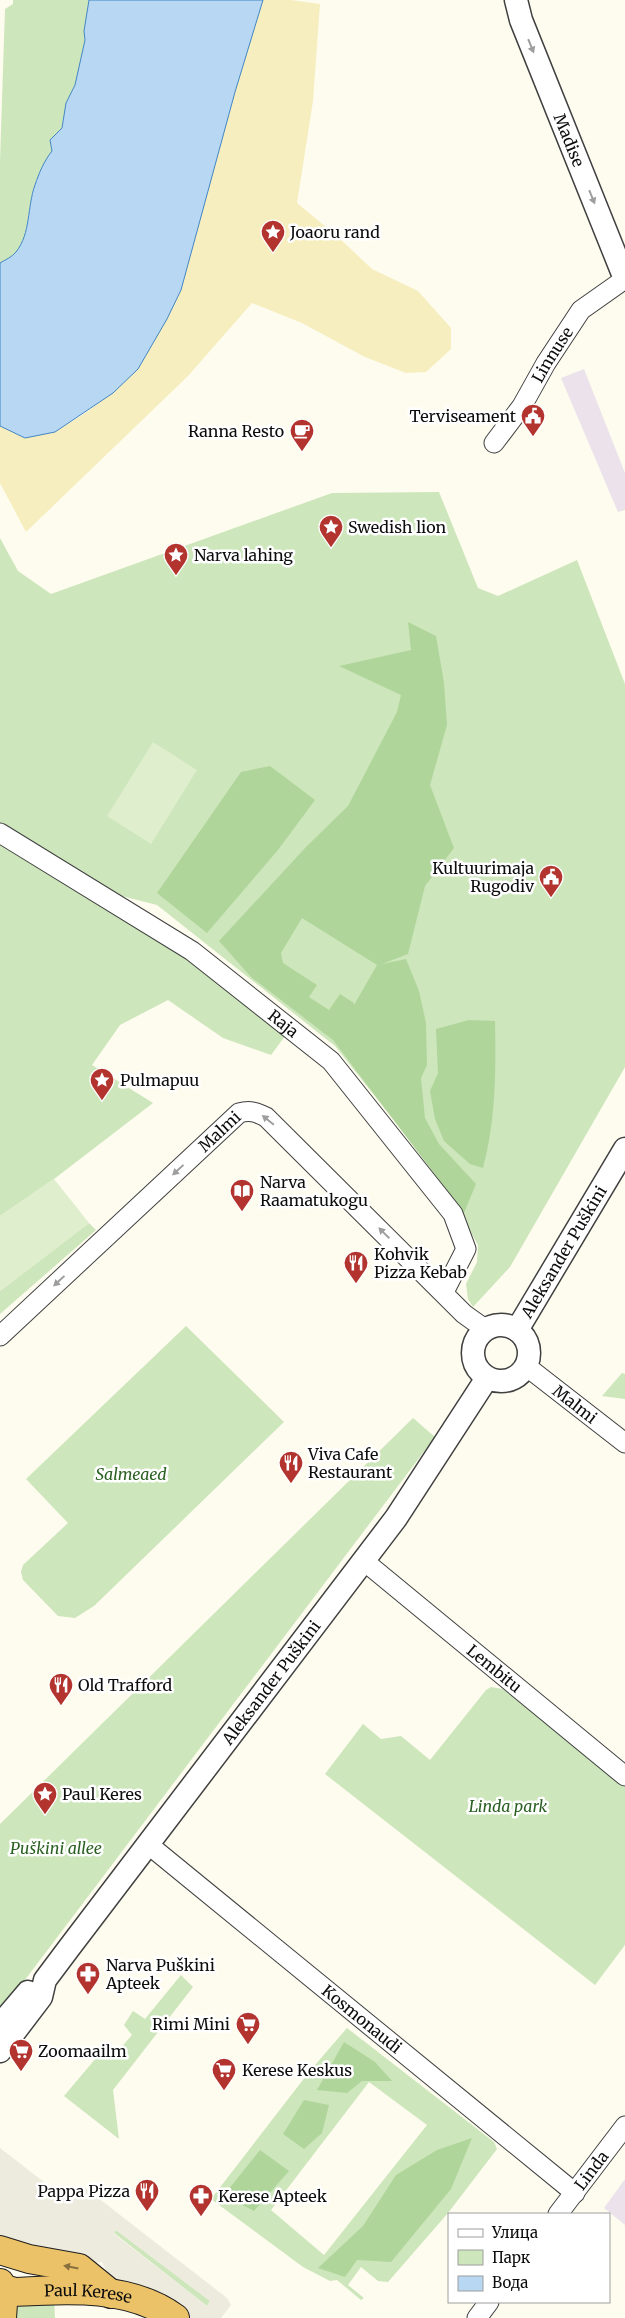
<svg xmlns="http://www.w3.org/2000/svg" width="625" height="2318" viewBox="0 0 625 2318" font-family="Merriweather,serif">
  <rect width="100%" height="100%" fill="#fefcef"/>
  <g fill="#ebe2eb">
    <polygon points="584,369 625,473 625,510 618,512 561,378"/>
    <polygon points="625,2179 625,2225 604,2208"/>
  </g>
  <g fill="#cde6bb" fill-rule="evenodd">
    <path d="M13,0H89L84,31L85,40L75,85L66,103L62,128L50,140L52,151C44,161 39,173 35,185C27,207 31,233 16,252C12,257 5,260 0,263V161L5,9L13,4Z"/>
    <polygon points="439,492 478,588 498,596 577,560 625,684 625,1067 510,1267 473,1307 468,1299 466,1284 477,1262 478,1245 440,1178 335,1046 157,905 110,893 0,824 0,538 18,571 51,594 332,493"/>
    <polygon points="0,833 291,1028 271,1055 223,1038 168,1000 120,1025 92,1065 153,1103 54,1179 0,1216"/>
    <polygon points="89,1223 96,1230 0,1314 0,1291"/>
    <polygon points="186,1326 284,1422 94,1606 75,1618 58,1616 23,1580 21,1572 23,1565 68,1523 26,1479"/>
    <polygon points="622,1373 625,1374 625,1399 602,1396"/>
    <polygon points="413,1418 435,1437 0,2013 0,1824"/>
    <polygon points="491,1687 503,1689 625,1787 625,1945 595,1985 325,1774 363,1724 381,1739 401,1736 430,1760 486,1690"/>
    <polygon points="181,1975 193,1987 113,2090 119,2139 64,2096 102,2051 111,2059 132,2035 124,2025 133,2011 145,2019"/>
    <path d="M347,2028L494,2142L497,2149L448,2213L388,2282L378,2281L361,2267L348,2285L364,2298L361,2300L337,2280L330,2281L303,2267L211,2199L309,2072ZM369,2082L427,2125L324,2255L271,2210Z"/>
    <polygon points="116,2230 210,2301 207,2306 114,2233"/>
    <polygon points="54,2298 55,2318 11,2318 16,2299"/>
  </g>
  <g fill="#b0d59b" fill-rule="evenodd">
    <path d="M408,622L436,636L444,683L447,725L430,785L454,848L425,886L408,954L382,964L406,959L419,991L426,1023L427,1065L421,1078L425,1118L439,1144L476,1184L464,1213L333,1040L251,977L219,941L306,847L348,806L397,712L401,695L339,666L411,650ZM302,918L377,965L354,1005V1003L340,994L329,1010L309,997L317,985L283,963L281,953Z"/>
    <polygon points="270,766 315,800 278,850 207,933 157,893 241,772"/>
    <path d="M469,1020L495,1021C496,1071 496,1119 483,1168L470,1164L444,1141L435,1119L430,1091L438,1073L436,1029Z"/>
    <polygon points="344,2042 375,2062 392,2081 362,2081 347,2093 317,2090"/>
    <polygon points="304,2100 329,2105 322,2133 304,2149 283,2134"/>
    <polygon points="472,2138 451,2189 391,2262 357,2260 345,2277 318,2268 363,2226 396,2175 437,2150"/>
    <polygon points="260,2150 289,2171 254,2211 224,2195"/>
  </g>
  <path fill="#f6eebe" d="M263,0H291L320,4L313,101L297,203L338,237L372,269L418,291L451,328V349L426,372L406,373L365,357L302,323L252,303L188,376L26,532L0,483V426C10,430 42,433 53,432C59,431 67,424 73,421C123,391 157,342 181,290L235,92Z"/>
  <g fill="#dfeecc">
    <polygon points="153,742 197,770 151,844 107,816"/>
    <polygon points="54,1179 89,1223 0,1291 0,1216"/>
  </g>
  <path fill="#edebde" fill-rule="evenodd" d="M0,2148L71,2203L84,2187L227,2298L231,2305L221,2318H187L111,2281L102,2262L86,2265L0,2238ZM116,2230L210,2301L207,2306L114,2234Z"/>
  <path fill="#b7d7f2" stroke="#4386c3" d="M89,0H263L235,92L181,290L167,319L138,369L113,393L55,432L25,438L0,426V263C5,260 12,257 16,252C31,233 27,207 35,185C39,173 44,161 52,151L50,140L62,128L66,103L75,85L85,40L84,31Z"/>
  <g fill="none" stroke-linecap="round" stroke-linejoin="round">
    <defs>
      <g id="minor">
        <path id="s1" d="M494,443L522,406L546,363L581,310L625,279"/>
        <path id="s2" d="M0,833L192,951L331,1061L453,1214L466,1249L444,1292"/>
        <path id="s3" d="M0,1336L239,1113C250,1110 256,1112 266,1117L464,1314L485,1329"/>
        <path id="s4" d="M526,1366L625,1443"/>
        <path id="s5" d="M364,1561L625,1776"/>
        <path id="s6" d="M149,1845L575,2193"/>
        <path id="s7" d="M558,2214L625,2126"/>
        <polyline points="477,2318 489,2302"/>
      </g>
      <g id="tertiary">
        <path id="s8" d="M516,0L521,20L625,279"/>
        <circle cx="501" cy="1353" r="28"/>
        <path id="s9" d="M517,1330L625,1149"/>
        <polyline points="0,2025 28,1992"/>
        <path id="s10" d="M0,2051L41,1997L45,1980L69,1948L396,1518L487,1378"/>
      </g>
      <g id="trunk">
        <polyline points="0,2250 29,2259 79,2268 111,2294"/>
        <path id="s11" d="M0,2283L4,2289L15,2292C68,2289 130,2285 175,2318"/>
        <polyline points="2,2318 4,2289"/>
      </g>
    </defs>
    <use href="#minor" stroke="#404040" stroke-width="21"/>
    <use href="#tertiary" stroke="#404040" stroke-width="25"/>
    <use href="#trunk" stroke="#1e1e1e" stroke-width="30"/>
    <use href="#minor" stroke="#fff" stroke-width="19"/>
    <use href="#tertiary" stroke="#fff" stroke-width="22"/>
    <use href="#trunk" stroke="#ecc268" stroke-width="28"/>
  </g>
  <defs><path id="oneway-solid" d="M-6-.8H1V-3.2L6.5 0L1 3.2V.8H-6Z" transform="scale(1.25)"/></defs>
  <g fill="#9e9e9e">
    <use href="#oneway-solid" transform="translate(531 46) rotate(68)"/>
    <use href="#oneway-solid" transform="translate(592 197) rotate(68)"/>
    <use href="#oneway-solid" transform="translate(268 1120) rotate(-141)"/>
    <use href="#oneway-solid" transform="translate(178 1170) rotate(137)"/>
    <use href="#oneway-solid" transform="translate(384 1233) rotate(-135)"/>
    <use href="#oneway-solid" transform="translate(59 1281) rotate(137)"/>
  </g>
  <use fill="#88713f" href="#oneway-solid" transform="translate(71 2267) rotate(-169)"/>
  <defs>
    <symbol id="sight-pin" viewBox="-11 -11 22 30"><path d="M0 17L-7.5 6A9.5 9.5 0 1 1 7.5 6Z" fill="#b3342f" stroke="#fff"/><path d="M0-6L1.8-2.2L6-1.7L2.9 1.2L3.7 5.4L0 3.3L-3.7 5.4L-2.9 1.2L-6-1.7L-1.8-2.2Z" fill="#fff"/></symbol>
    <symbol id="civic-pin" viewBox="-11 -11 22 30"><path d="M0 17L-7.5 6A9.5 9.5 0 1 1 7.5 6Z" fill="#b3342f" stroke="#fff"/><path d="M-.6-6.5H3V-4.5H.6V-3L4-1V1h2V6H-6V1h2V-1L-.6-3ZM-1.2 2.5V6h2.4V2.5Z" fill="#fff"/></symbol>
    <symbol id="cafe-pin" viewBox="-11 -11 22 30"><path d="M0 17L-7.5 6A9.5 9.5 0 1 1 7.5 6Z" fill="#b3342f" stroke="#fff"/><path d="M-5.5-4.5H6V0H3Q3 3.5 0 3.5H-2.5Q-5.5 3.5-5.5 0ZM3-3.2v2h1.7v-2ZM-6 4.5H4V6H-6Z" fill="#fff"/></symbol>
    <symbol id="library-pin" viewBox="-11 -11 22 30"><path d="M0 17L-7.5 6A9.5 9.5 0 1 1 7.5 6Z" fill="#b3342f" stroke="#fff"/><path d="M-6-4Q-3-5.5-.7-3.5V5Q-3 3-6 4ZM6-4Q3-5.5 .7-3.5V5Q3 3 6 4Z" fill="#fff"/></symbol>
    <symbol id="restaurant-pin" viewBox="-11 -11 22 30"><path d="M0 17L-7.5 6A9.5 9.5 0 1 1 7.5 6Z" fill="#b3342f" stroke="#fff"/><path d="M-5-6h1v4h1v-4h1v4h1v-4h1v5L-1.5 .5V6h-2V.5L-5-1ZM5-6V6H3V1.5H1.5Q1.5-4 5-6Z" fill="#fff"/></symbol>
    <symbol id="pharmacy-pin" viewBox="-11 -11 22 30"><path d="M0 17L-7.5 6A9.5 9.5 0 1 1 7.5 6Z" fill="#b3342f" stroke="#fff"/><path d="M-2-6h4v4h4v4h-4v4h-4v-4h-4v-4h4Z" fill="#fff"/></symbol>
    <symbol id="supermarket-pin" viewBox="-11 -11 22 30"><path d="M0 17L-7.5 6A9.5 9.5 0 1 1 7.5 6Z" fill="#b3342f" stroke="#fff"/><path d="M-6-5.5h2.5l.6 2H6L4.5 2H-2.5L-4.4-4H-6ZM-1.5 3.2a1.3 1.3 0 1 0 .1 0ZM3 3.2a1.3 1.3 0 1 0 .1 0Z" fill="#fff"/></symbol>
  </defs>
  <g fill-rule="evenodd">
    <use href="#sight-pin" x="259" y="218" width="28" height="38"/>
    <use href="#civic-pin" x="519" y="402" width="28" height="38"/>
    <use href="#cafe-pin" x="288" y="417" width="28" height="38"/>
    <use href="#sight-pin" x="317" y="513" width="28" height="38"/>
    <use href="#sight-pin" x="162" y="541" width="28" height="38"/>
    <use href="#civic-pin" x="537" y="863" width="28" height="38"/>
    <use href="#sight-pin" x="88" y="1066" width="28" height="38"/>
    <use href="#library-pin" x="228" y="1177" width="28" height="38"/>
    <use href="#restaurant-pin" x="342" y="1249" width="28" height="38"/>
    <use href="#restaurant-pin" x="277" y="1449" width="28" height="38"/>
    <use href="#restaurant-pin" x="47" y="1671" width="28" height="38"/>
    <use href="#sight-pin" x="31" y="1780" width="28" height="38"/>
    <use href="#pharmacy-pin" x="74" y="1960" width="28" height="38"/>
    <use href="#supermarket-pin" x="234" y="2010" width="28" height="38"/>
    <use href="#supermarket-pin" x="7" y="2037" width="28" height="38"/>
    <use href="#supermarket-pin" x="210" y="2056" width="28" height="38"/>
    <use href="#restaurant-pin" x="133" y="2177" width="28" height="38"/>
    <use href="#pharmacy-pin" x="187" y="2182" width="28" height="38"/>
  </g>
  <g text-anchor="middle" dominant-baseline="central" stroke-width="5" stroke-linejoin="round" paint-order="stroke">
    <g font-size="16" fill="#0d0d0d" stroke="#fff">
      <text stroke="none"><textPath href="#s8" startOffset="150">Madise</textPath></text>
      <text stroke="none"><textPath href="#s1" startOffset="106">Linnuse</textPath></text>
      <text stroke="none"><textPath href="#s2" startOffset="342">Raja</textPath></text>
      <text stroke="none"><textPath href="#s3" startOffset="300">Malmi</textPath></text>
      <text stroke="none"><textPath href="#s9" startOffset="91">Aleksander Puškini</textPath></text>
      <text stroke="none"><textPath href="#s4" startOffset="62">Malmi</textPath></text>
      <text stroke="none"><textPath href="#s5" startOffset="169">Lembitu</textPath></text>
      <text stroke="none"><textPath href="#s10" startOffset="459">Aleksander Puškini</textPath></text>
      <text stroke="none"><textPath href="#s6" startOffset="275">Kosmonaudi</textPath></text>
      <text stroke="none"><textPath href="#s7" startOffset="55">Linda</textPath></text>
      <text stroke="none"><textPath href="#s11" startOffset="92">Paul Kerese</textPath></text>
    </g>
    <g font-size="16" fill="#0d0d0d" stroke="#fff" text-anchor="start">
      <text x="290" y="232">Joaoru rand</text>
      <text x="516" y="416" text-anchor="end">Terviseament</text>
      <text x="284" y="431" text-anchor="end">Ranna Resto</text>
      <text x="348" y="527">Swedish lion</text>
      <text x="194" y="555">Narva lahing</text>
      <text x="534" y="868" text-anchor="end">Kultuurimaja<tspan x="534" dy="18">Rugodiv</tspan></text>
      <text x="120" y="1080">Pulmapuu</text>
      <text x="260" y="1182">Narva<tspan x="260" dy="18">Raamatukogu</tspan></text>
      <text x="374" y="1254">Kohvik<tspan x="374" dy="18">Pizza Kebab</tspan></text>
      <text x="308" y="1454">Viva Cafe<tspan x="308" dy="18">Restaurant</tspan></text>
      <text x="78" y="1685">Old Trafford</text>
      <text x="62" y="1794">Paul Keres</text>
      <text x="106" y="1965">Narva Puškini<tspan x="106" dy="18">Apteek</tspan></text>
      <text x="230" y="2024" text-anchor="end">Rimi Mini</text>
      <text x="38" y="2051">Zoomaailm</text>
      <text x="242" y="2070">Kerese Keskus</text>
      <text x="130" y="2191" text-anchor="end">Pappa Pizza</text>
      <text x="218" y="2196">Kerese Apteek</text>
    </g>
    <g font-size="16" font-style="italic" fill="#2a6022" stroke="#fff">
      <text x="131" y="1474">Salmeaed</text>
      <text x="508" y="1806">Linda park</text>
      <text x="56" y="1848">Puškini allee</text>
    </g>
  </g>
  <rect x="448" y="2213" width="162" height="90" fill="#ffffff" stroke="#9e9e9e"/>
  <rect x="458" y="2229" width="25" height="8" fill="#ffffff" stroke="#9e9e9e"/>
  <text x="492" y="2238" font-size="15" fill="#0d0d0d">Улица</text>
  <rect x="458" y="2250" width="25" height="15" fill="#cde6bb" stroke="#9e9e9e"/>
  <text x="492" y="2263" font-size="15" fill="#0d0d0d">Парк</text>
  <rect x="458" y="2276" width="25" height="15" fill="#b7d7f2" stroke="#9e9e9e"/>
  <text x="492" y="2288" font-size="15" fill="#0d0d0d">Вода</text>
</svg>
